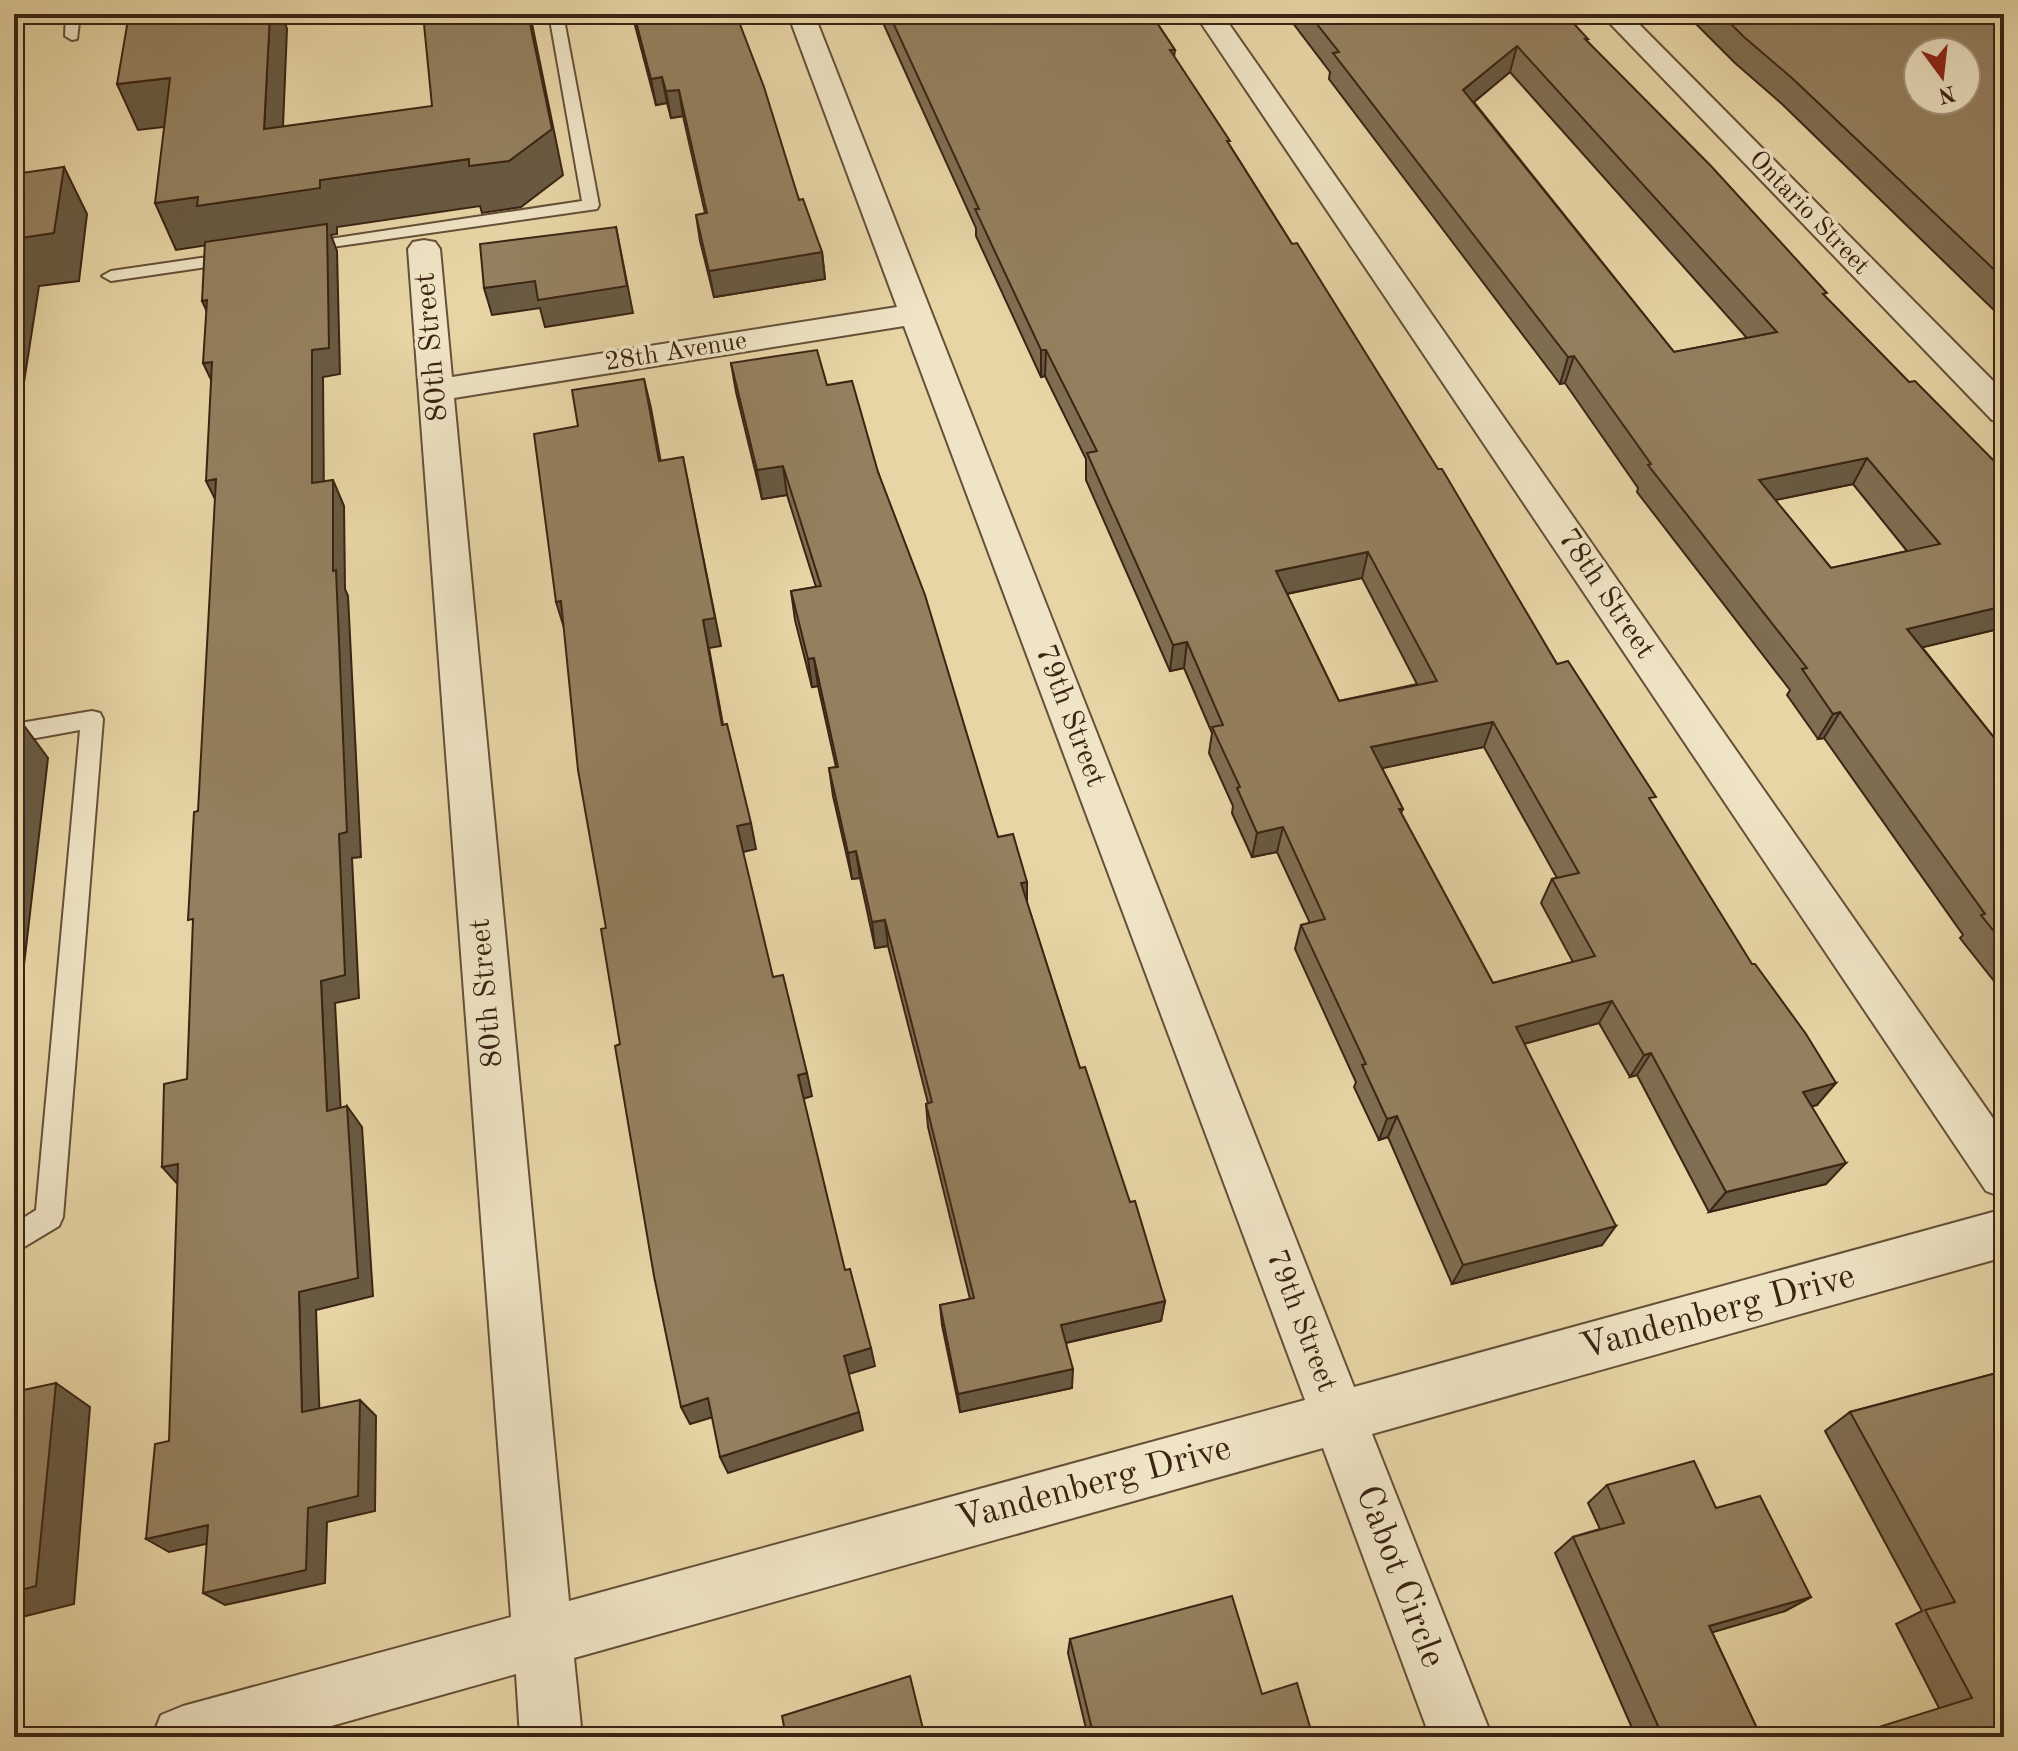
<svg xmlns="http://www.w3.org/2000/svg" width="2018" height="1751" viewBox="0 0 2018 1751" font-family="'Old Standard TT',serif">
  <rect width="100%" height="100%" fill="#e7d5a6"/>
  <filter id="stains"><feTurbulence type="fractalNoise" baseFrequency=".0025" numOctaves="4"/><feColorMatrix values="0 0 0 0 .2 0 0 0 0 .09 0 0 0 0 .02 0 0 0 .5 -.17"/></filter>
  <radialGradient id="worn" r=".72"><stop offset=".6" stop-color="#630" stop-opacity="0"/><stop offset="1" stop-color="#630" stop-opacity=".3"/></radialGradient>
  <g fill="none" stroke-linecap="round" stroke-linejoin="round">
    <defs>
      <g id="service">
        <polygon points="66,14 80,14 77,39 72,40 65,36"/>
        <polygon points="549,14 563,14 599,205 597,209 297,252 294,248 297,244 303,243 582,201"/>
        <polygon points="235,253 241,254 244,258 241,262 111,281 102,276 111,271"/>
        <polygon points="92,711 100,713 103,719 63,1217 59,1226 14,1253 14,1224 36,1210 80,730 14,742 14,724"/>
      </g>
      <g id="minor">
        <path d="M788,14H814L1354,1387L2004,1209V1257L1372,1434L1492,1737H1430L1323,1448L574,1658L582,1737H520L516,1674L292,1737H152L161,1715L183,1706L511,1617L408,249L413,242L424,240L435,242L440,249L452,377L897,307ZM904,326L1305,1400L569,1601L454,398Z"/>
        <polygon points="1195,14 1222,14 2004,1134 2004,1198 1986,1191"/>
        <polygon points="1601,14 1629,14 2004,392 2004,423 1992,420"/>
      </g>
    </defs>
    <use href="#service" stroke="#665038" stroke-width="4"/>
    <use href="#minor" stroke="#665038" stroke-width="4"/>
    <use href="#service" fill="#efe4c5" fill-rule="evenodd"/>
    <use href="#minor" fill="#efe4c5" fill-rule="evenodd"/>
  </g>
  <g fill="#7f6e52" stroke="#3b2413" stroke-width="2" fill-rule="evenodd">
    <polygon points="632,14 736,14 799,200 822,252 825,279 714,297 700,241 696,215 705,213 683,116 671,118 667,103 656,105"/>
    <path d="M879,14H1151L1175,50L1174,57L1557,664L1652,804L1817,1105L1811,1106L1826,1184L1709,1212L1637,1075L1630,1077L1599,1023L1524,1044L1602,1245L1452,1284L1388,1137L1379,1140L1354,1087L1356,1082L1295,949L1301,925L1310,923L1277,852L1252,857L1232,813L1233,806L1209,753L1212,733L1184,668L1170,671L1086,480V459L1045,376L1041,377L976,236V228ZM1362,578L1417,684L1339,701L1287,594ZM1484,747L1557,878L1552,879L1541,903L1573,962L1493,983L1401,813L1403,809L1382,768Z"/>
    <path d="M1286,14H1565L1587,41L1825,297L1909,382L2004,471V637L1998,629L1922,647L2004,750V986H1998L1960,938L1963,935L1824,738L1818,739L1787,695L1790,690L1637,492L1638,488L1565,383L1560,384L1329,79L1330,72ZM1510,72L1747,338L1674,352L1474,102ZM1853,484L1907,551L1831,568L1775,500Z"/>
    <polygon points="1686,14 1982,14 2004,31 2004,320 1782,104 1735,63"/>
    <polygon points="731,363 827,385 878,472 998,837 1027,903 1080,1068 1165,1301 1161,1321 1066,1343 1072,1388 960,1412 942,1325 940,1305 970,1299 928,1127 926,1104 928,1103 888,946 875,948 860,878 852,879 833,796 829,768 836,767 818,686 812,687 795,620 791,591 816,587 787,495 762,499 736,392"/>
    <polygon points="2004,1371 2004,1737 1939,1708 1896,1624 1922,1611 1825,1431 1850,1412"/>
    <polygon points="1607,1485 1716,1508 1811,1597 1785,1611 1712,1632 1761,1737 1636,1737 1555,1553 1573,1537 1600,1529 1588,1503"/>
    <polygon points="1070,1639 1262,1694 1313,1737 1088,1737 1068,1653"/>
  </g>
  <g fill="#685a42" stroke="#3b2413" stroke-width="2">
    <polygon points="270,14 282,14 287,29 281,175 264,129"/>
    <polygon points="528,14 530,14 563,175 521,207 482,213 480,206 337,227 337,234 331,235 337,251 340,374 323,377 324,509 312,483 312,350 214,244 176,250 155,203 469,159"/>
    <polygon points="1517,46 1510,72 1457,116 1463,90"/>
    <polygon points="662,77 667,103 656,105 651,79"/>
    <polygon points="170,78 190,124 138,130 117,84"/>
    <polygon points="679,90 683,116 671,118 666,91"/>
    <polygon points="64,167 87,214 79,281 39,286 19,414 14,415 14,239"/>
    <polygon points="616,227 633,313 545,327 540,308 492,315 484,288"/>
    <polygon points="822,252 825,279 714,297 709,271"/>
    <polygon points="207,300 214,327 202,301"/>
    <polygon points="1041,350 1046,350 1045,376 1041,377"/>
    <polygon points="1574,356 1565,383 1560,384 1568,357"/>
    <polygon points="212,362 216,390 203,363"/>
    <polygon points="644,379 651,408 666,490 659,461"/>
    <polygon points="683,457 721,646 709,648 728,752 703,620"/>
    <polygon points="1867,458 1853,484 1746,506 1759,480"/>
    <polygon points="783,466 787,495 762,499 757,470"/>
    <polygon points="216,479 219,507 206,481"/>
    <polygon points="333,480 344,506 345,589 348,596 361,857 352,858 359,998 335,1003 342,1133 327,1111 321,981 339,834 333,571"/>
    <polygon points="1368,552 1362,578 1271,597 1276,571"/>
    <polygon points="561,601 565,631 556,602"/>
    <polygon points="2004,606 2004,620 1998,629 1891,655 1907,629"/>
    <polygon points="1187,642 1184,668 1170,671 1173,645"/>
    <polygon points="814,658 818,686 812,687 808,659"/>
    <polygon points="14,712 48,758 14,1051"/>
    <polygon points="1840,712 1824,738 1818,739 1833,714"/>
    <polygon points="1493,722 1484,747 1364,772 1371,747"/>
    <polygon points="751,823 756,849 743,852 737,826"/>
    <polygon points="1283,827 1277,852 1252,857 1257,833"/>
    <polygon points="856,851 860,878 852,879 848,853"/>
    <polygon points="1027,882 1027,908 1021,883"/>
    <polygon points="885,920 888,946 875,948 872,922"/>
    <polygon points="1612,1001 1599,1023 1505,1049 1516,1027"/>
    <polygon points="1651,1053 1637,1075 1630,1077 1644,1055"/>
    <polygon points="807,1073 812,1096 803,1099 798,1075"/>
    <polygon points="1836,1083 1817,1105 1785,1113 1803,1092"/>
    <polygon points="347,1106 362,1127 373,1296 316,1310 320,1428 302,1412 299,1292"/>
    <polygon points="1397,1116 1388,1137 1379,1140 1387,1119"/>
    <polygon points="1846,1163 1826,1184 1709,1212 1726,1192"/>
    <polygon points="178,1164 181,1188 162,1167"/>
    <polygon points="1616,1226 1602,1245 1452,1284 1463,1265"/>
    <polygon points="1165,1301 1161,1321 1060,1344 1061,1325"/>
    <polygon points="871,1348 875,1366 849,1374 844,1356"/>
    <polygon points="1073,1369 1072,1388 960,1412 958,1394"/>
    <polygon points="56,1383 90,1407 74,1604 14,1619 14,1592"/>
    <polygon points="708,1398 717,1416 690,1424 681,1407"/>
    <polygon points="360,1400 376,1416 375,1511 327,1522 325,1583 225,1605 203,1593 308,1508"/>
    <polygon points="859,1412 863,1430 728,1473 720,1457"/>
    <polygon points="208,1525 229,1539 169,1552 146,1539"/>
    <polygon points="1811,1597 1785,1611 1686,1640 1709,1626"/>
  </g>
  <g fill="#94805f" stroke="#3b2413" stroke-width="2" fill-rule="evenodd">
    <polygon points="129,14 270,14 264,129 432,106 423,14 528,14 552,129 509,161 469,166 469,159 320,180 320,188 197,206 198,197 155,203 170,78 117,84"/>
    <polygon points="634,14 736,14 764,87 799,200 803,199 822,252 709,271 696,215 707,213 679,90 666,91 662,77 651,79"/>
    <path d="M889,14H1151L1175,50H1170L1230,141H1227L1292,244L1297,243L1438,469H1442L1557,664L1568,661L1656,797L1649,798L1752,964H1755L1806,1034L1836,1083L1803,1092L1846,1163L1726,1192L1651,1053L1644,1055L1612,1001L1516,1027L1616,1226L1463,1265L1397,1116L1387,1119L1362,1065L1366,1064L1301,925L1325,919L1283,827L1257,833L1237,788L1240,787L1212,727L1223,725L1187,642L1173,645L1087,453L1097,451L1046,350H1041L975,209H979ZM1368,552L1437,681L1339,701L1276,571ZM1493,722L1579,873L1552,879L1595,956L1493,983L1399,809H1403L1371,747Z"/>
    <path d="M1309,14H1565L1588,39H1585L1711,166L1827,293L1823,294L1909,382L1915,381L2004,471V606L1907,629L2004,750V944L1981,915L1985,914L1840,712L1833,714L1802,669L1807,668L1648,465L1651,464L1574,356L1568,357L1333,53L1339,52ZM1517,46L1777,332L1674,352L1463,90ZM1867,458L1940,544L1831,568L1759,480Z"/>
    <path d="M1721,14H1982L2004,31V279L1792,78L1744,37ZM1918,52H1966V100H1918Z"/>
    <polygon points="64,167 54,233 14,239 14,174"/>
    <polygon points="327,224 329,348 312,350 312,483 333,480 333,571 336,570 347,832 339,834 345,975 321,981 327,1111 347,1106 358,1278 299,1292 302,1412 360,1400 358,1496 308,1508 306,1570 203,1593 208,1525 146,1539 155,1444 169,1441 178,1164 162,1167 164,1084 187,1079 193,919 188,920 194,812 198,811 216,479 206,481 212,362 203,363 207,300 202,301 205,242"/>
    <polygon points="616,227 627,286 538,300 535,281 484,288 480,244"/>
    <polygon points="817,350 827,385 852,381 878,472 925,595 998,837 1013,834 1027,882 1021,883 1080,1068 1085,1067 1130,1202 1135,1201 1165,1301 1061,1325 1073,1369 958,1394 940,1305 974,1298 926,1104 932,1102 885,920 872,922 856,851 848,853 829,768 838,767 814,658 808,659 791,591 821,586 783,466 757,470 731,363"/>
    <polygon points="644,379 659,461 683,457 715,618 703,620 722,725 727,724 751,823 737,826 773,977 783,975 807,1073 798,1075 845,1270 850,1269 871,1348 844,1356 859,1412 720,1457 708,1398 681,1407 654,1276 615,1046 620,1044 601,929 606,928 578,770 561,601 556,602 534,434 578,426 572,390"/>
    <polygon points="2004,1371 2004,1737 1847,1737 1972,1698 1925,1610 1955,1602 1850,1412"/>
    <polygon points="56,1383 36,1586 14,1592 14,1392"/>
    <polygon points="1694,1461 1716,1508 1760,1496 1811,1597 1709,1626 1761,1737 1663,1737 1573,1537 1624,1523 1607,1485"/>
    <polygon points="1232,1596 1262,1694 1297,1683 1313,1737 1094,1737 1070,1639"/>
    <polygon points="910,1676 925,1737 786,1737 782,1716"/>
  </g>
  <g text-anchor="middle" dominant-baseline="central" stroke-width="7" stroke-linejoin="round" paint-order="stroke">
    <g font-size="26" fill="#3b2413" stroke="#efe4c5">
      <text transform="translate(1809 213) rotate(46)">Ontario Street</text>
      <text transform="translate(676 352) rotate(-9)">28th Avenue</text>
    </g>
    <g font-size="30" fill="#3b2413" stroke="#efe4c5">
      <text transform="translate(432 347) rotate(-95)">80th Street</text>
      <text transform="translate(1606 594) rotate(56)">78th Street</text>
      <text transform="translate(1070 716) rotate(69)">79th Street</text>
      <text transform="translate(487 993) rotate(-95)">80th Street</text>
      <text transform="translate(1301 1321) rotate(69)">79th Street</text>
    </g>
    <g font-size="36" fill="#3b2413" stroke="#efe4c5">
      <text transform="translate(1718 1313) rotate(-15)">Vandenberg Drive</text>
      <text transform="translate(1094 1485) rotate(-15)">Vandenberg Drive</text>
      <text transform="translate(1399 1577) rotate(69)">Cabot Circle</text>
    </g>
  </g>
  <rect width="2018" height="1751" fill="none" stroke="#e7d5a6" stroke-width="48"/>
  <rect x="16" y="16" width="1986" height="1719" fill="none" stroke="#3b2413" stroke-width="4"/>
  <rect x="24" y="24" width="1970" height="1703" fill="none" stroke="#3b2413" stroke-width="2"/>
  <g transform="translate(1942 76) rotate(165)"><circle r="38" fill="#efe4c5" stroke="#a7977e" stroke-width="2"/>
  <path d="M0-6L14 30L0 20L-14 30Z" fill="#8f2418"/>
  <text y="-12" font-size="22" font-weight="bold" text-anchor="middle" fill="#3b2413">N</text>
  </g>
  <rect width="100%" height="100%" filter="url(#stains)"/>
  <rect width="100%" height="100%" fill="url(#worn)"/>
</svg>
